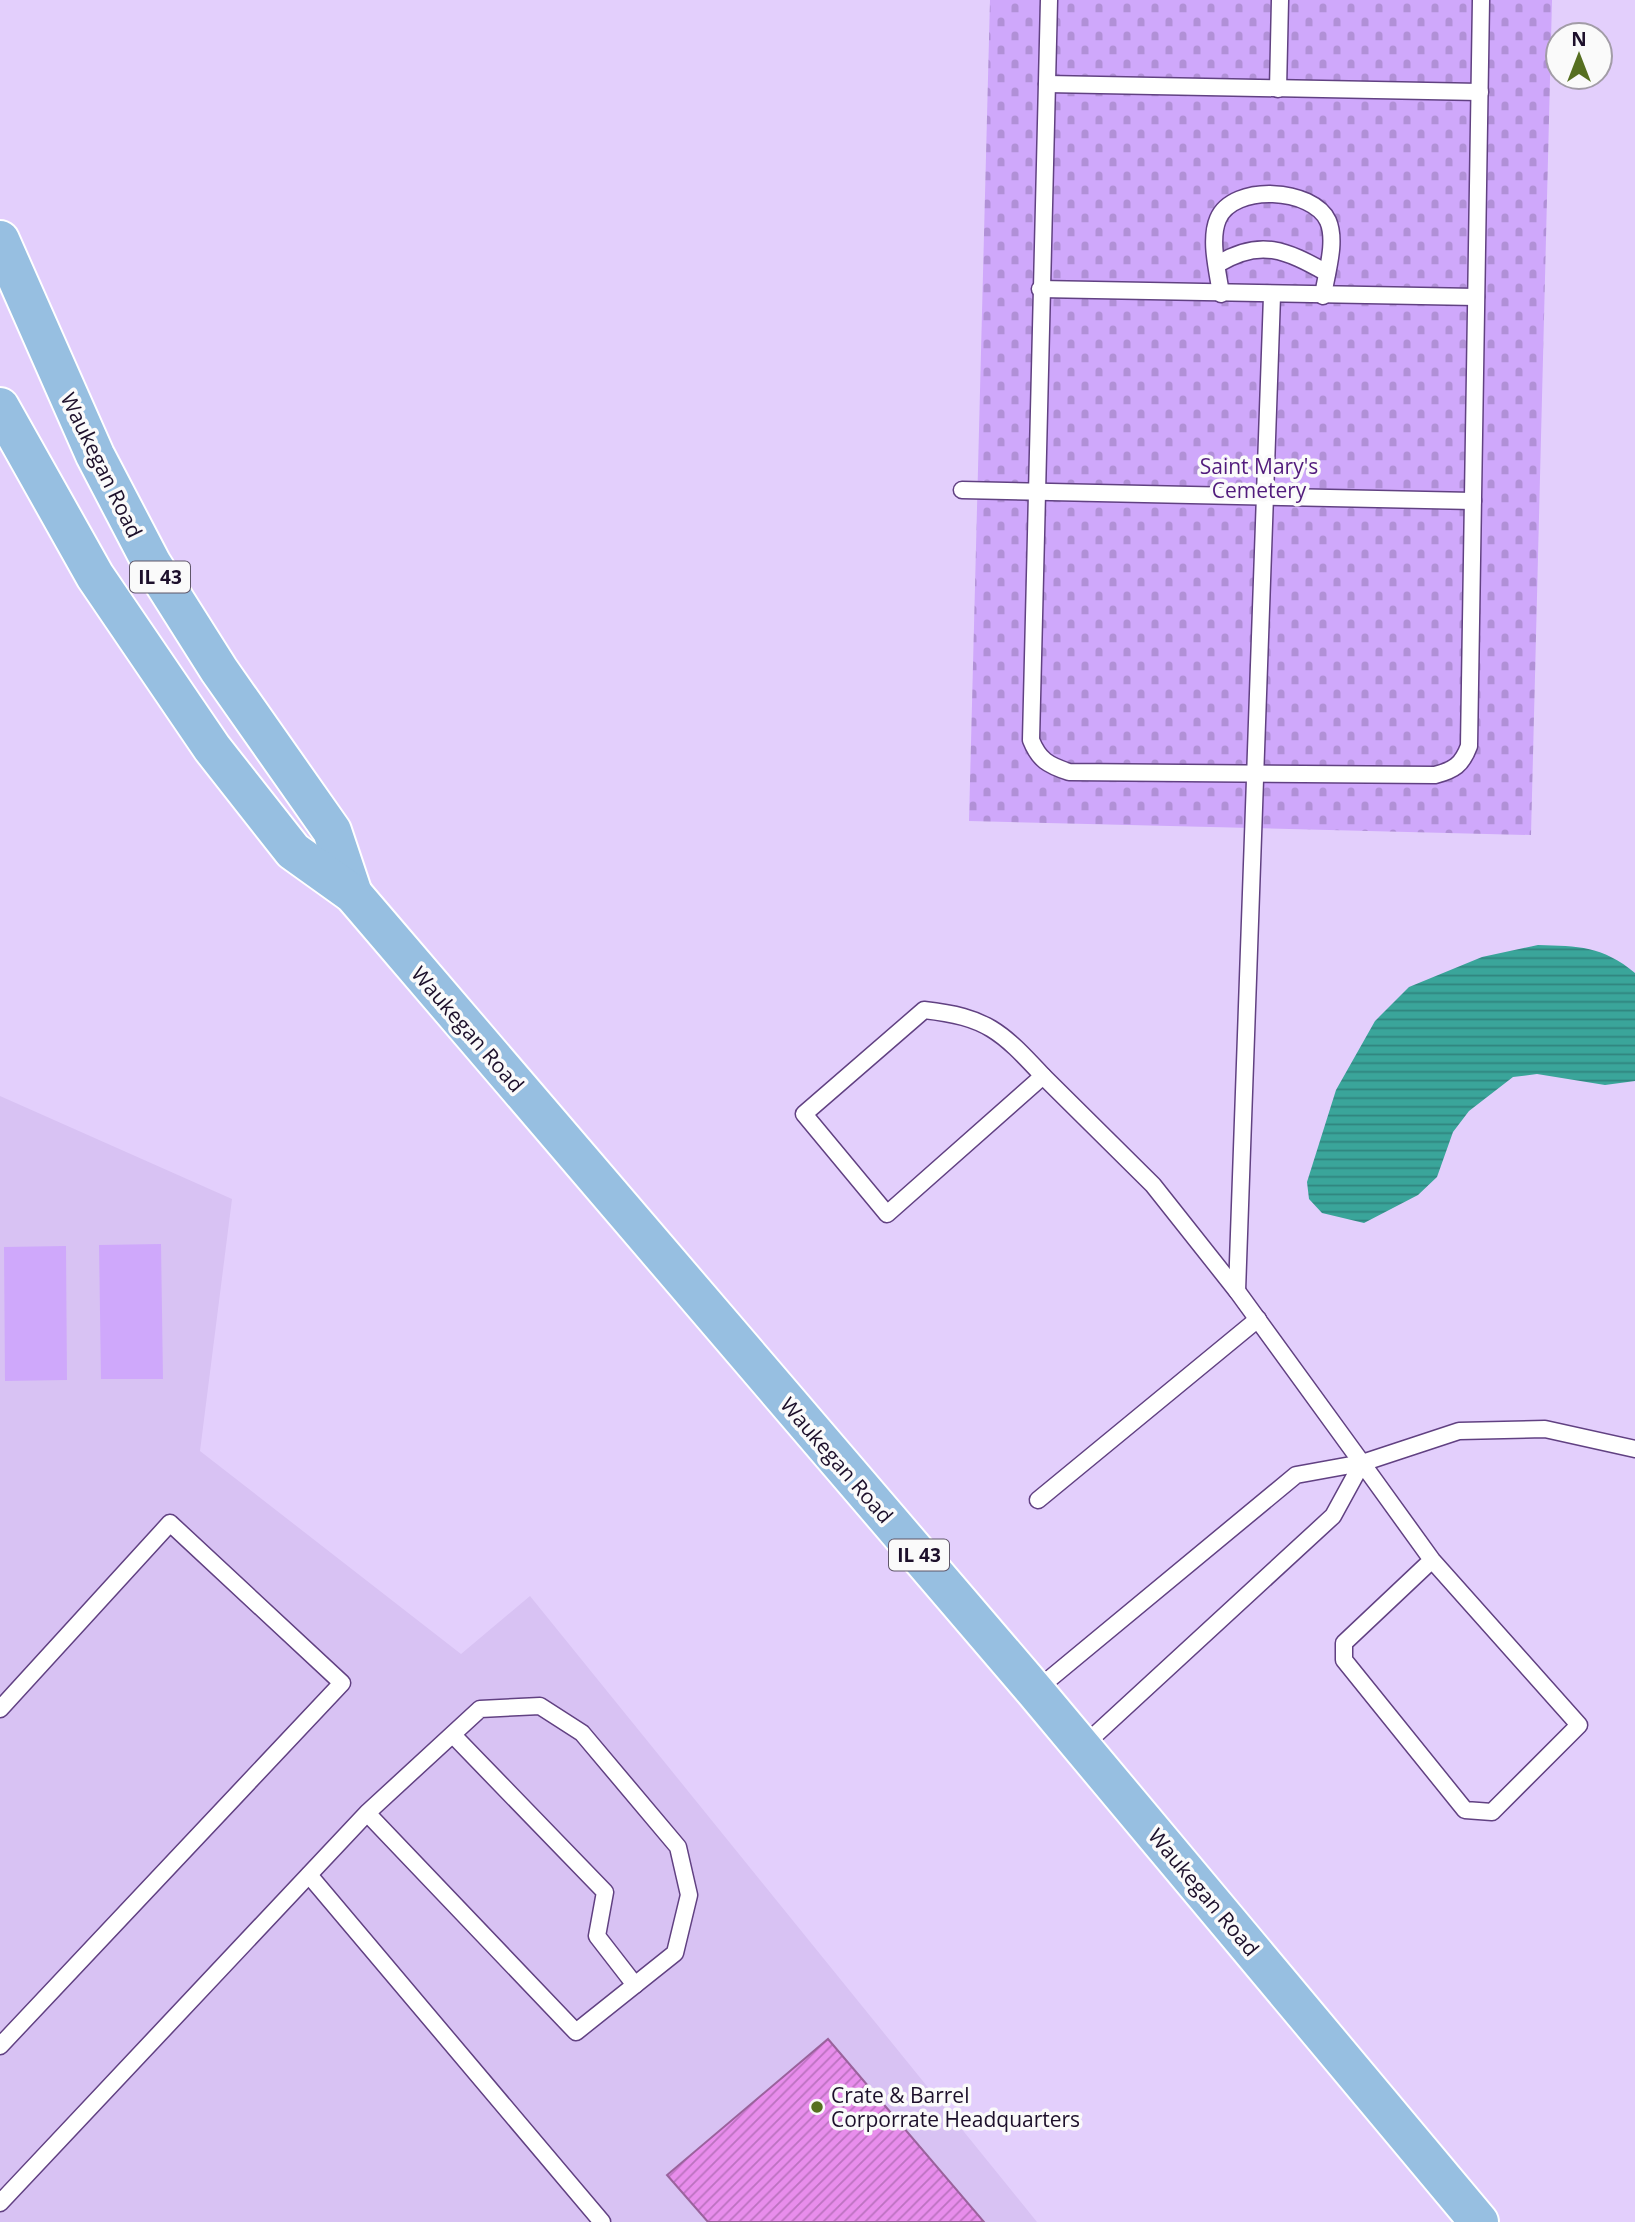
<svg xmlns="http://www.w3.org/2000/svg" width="1635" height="2222" viewBox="0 0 1635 2222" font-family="'Open Sans',sans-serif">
  <defs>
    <pattern id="cemetery-stones" width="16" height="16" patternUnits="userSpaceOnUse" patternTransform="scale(1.75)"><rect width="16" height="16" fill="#cfa8fb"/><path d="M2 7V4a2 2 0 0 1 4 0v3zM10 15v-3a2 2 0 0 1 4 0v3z" fill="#b190d7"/></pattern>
    <pattern id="water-rules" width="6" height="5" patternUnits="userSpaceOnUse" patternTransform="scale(1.75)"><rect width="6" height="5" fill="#3aa59a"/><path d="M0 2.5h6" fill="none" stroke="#30857e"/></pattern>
    <pattern id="building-hatch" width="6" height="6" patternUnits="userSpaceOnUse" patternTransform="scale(1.75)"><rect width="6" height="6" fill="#e88dec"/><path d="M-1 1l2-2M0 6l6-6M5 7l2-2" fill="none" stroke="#bb72bf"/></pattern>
  </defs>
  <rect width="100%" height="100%" fill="#e3cffc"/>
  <polygon fill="#d8c2f3" points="0,1096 232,1199 200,1451 461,1654 530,1596 1037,2222 0,2222"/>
  <g fill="#cfa8fb">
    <polygon points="161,1244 163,1379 101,1379 99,1245"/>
    <polygon points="66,1246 67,1380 5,1381 4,1247"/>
  </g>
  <polygon fill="url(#cemetery-stones)" points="990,0 1552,0 1531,835 969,821"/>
  <path fill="url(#water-rules)" d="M1538,945C1578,946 1603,946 1635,973V1081L1605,1085L1537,1074L1513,1077L1469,1111L1453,1132L1437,1177L1418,1195L1364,1223L1322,1213L1309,1199L1307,1182L1336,1090L1375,1021L1409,987L1482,957Z"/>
  <polygon fill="url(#building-hatch)" stroke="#9a629c" stroke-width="2" points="828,2039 984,2222 708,2222 667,2175"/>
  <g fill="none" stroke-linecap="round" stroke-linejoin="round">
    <defs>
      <g id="lane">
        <path d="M1049,0L1031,740C1039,760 1048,765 1069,772L1435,775C1454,770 1462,765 1469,746L1481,0"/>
        <polyline points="1047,84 1480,92"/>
        <polyline points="1278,89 1280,0"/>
        <path d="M1218,264C1260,238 1286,250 1327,273"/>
        <polyline points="1040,289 1476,297"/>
        <path d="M1221,294C1218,272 1209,240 1218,219C1233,183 1313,188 1328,221C1337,242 1326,274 1323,296"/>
        <polyline points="962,490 1473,501"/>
        <path d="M924,1010C987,1017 1001,1031 1043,1076L887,1214L804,1114Z"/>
        <polyline points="1043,1076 1153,1185 1237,1291 1362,1463 1459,1431 1545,1429 1635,1449"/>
        <polyline points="1237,1291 1272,296"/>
        <polyline points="1362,1463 1432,1560 1579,1725 1492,1812 1465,1810 1344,1660 1344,1643 1432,1560"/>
        <polyline points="1038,1500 1258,1319"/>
        <polyline points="1035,1691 1296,1475 1362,1463 1333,1516 1082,1747"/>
        <polyline points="0,1709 170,1523 342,1683 0,2046"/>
        <polyline points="453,1735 605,1892 597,1936 635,1985"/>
        <polyline points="309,1875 602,2222"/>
        <polyline points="0,2203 367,1813 480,1709 540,1706 582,1733 678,1847 689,1895 675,1953 576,2032 367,1813"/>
      </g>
      <g id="primary">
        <polyline points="0,240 95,455 152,564 219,670 332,831 353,894"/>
        <polyline points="0,407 95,576 212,748 293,851 353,894 1035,1691 1479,2222"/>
      </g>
    </defs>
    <use href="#lane" stroke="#614182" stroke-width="19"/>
    <use href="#primary" stroke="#fff" stroke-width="42"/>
    <use href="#lane" stroke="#fff" stroke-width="16"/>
    <use href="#primary" stroke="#97bfe1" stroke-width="38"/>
  </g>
  <circle fill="#566f20" stroke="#fafafa" stroke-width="2.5" cx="817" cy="2107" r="7"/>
  <g text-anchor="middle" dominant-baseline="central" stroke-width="7" stroke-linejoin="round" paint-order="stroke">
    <g fill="#fafafa" stroke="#5f5669" stroke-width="2">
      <rect x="130" y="561.5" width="60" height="31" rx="5"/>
      <rect x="889" y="1539.5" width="60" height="31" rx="5"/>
    </g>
    <g font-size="19" font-weight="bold" fill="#1d102b">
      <text x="160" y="577">IL 43</text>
      <text x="919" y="1555">IL 43</text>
    </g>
    <g font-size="21" fill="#1d102b" stroke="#fafafa">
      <text transform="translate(102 465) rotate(64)">Waukegan Road</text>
      <text transform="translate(468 1029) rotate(49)">Waukegan Road</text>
      <text transform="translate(837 1460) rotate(49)">Waukegan Road</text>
      <text transform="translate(1204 1892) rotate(50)">Waukegan Road</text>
    </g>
    <g font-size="21" fill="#511b7c" stroke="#fafafa">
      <text x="1259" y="466">Saint Mary's<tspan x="1259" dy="24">Cemetery</tspan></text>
    </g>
    <g font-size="21" fill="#1d102b" stroke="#fafafa" text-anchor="start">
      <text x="831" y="2095">Crate &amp; Barrel<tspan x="831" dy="24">Corporrate Headquarters</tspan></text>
    </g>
  </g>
  <g transform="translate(1579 56)"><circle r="33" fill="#fafafa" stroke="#a29ca7" stroke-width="2"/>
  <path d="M0-5L12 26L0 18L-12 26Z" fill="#566f20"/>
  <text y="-10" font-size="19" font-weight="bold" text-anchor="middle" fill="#1d102b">N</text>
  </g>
</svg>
